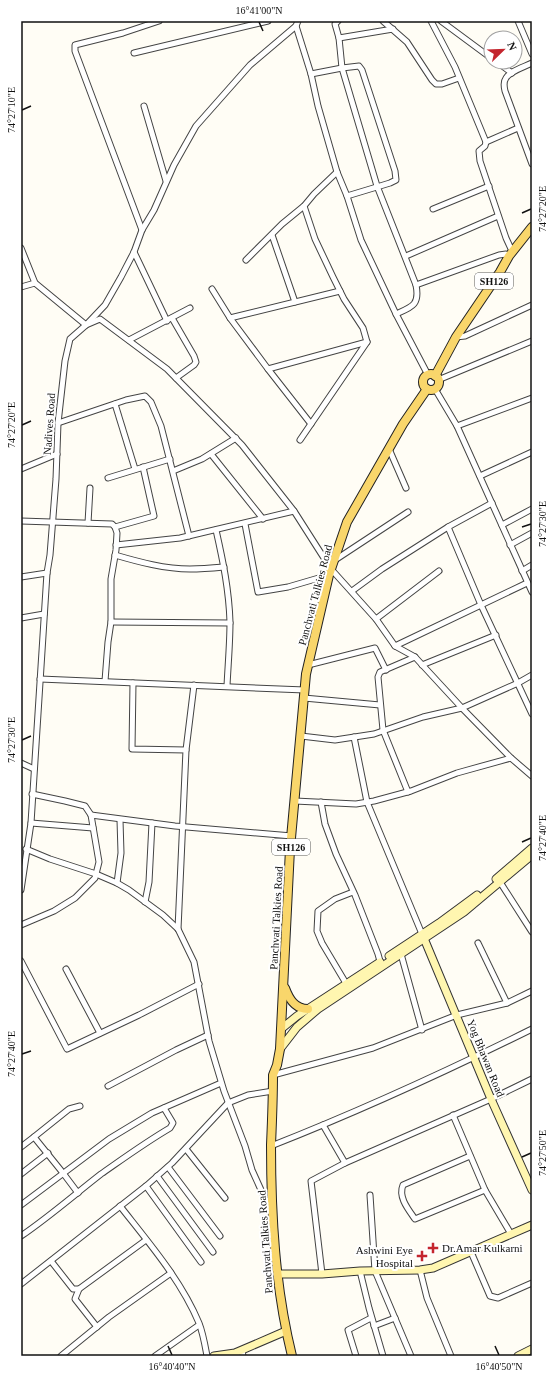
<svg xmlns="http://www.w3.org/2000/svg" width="553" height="1377" viewBox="0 0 553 1377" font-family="'Times New Roman',serif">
  <rect width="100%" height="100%" fill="#fffdf5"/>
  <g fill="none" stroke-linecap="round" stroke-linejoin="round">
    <defs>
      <g id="street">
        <polyline points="338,21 335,24 339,38 393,29"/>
        <polyline points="383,21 407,42 432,80 436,84 442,84 459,78"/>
        <polyline points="431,21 455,67 486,142 485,146 479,151 480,161 506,238 512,251"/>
        <polyline points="441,21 491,58"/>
        <polyline points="518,21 532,54"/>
        <polyline points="296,26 311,74 318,106 337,172 347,196 361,240 396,314 428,375"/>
        <path d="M339,38L342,68L377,186L416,285C420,305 412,307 396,314"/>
        <polyline points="134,53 268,21"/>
        <polyline points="497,62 512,73"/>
        <path d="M532,63C524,67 510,71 506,78C503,82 504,87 505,91L532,164"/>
        <polyline points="311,74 342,68 359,66 362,70 395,171 396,180 390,183 347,196"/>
        <polyline points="144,106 166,181"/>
        <polyline points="486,142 518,128"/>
        <polyline points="433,209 489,186"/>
        <polyline points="142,230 75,51 75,45 123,33 159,21"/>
        <polyline points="272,235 295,302"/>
        <polyline points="21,248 35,283 86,325 105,305 121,277 134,252 142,230 154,210 174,165 196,126 250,65 296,26 298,21"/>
        <polyline points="134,252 167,321"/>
        <polyline points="406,256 498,216"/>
        <polyline points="246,260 282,224 304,206 314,194 337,172"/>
        <polyline points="416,285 499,255 506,254 509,256"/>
        <polyline points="21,287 35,283"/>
        <polyline points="212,289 230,318 268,369 367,342 363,328 344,299 333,277 315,239 304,206"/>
        <polyline points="172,318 194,356 196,362 194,365 176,378"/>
        <polyline points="230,318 340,291"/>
        <polyline points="456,337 465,336 532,305"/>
        <polyline points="129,340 190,308"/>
        <polyline points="268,369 311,424"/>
        <polyline points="438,380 532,341"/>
        <polyline points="435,389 457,426 532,592"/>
        <polyline points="115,404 135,469"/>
        <polyline points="58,423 126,400 145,396 151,402 161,426 189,536"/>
        <polyline points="457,426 532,398"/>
        <polyline points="300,440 367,342"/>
        <polyline points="389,449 406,488"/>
        <polyline points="211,454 263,519"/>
        <polyline points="21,469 57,454"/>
        <polyline points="173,471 202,459 236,438"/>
        <polyline points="480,476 532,452"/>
        <polyline points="108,478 170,459"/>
        <polyline points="21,521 112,524 115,527 117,533 116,550 111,579 111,622 108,642 105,681"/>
        <polyline points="88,523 90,488"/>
        <polyline points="245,524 258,592 288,587 329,575"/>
        <polyline points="502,525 532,509"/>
        <polyline points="115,527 154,516 143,467"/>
        <polyline points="448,527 492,503"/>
        <path d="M216,530C223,561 229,590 230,622C230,643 228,665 227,686"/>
        <polyline points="116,545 180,538 294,511"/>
        <polyline points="510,545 532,533"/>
        <path d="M115,555C139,562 165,569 190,569C201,569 213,568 224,567"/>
        <polyline points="335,560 408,512"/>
        <polyline points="522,571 532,565"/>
        <polyline points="21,577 47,573"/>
        <polyline points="352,591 382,569 448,527 481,605 532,714"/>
        <polyline points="21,618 44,614"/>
        <polyline points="376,619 439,571"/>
        <polyline points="111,622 230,623"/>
        <polyline points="395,646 527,583"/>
        <polyline points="308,665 375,648 386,670"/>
        <polyline points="422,665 496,635"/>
        <polyline points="40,679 305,690"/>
        <polyline points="133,683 132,749 186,750 178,929"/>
        <polyline points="304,698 380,705"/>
        <polyline points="301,736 335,740 374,734 423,717 462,708 518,683 532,675"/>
        <polyline points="354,737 367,802 422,934"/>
        <polyline points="186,750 194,685"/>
        <polyline points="21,763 34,769"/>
        <polyline points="408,792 383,730 378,677 380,672 415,657"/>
        <polyline points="295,801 356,804 374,801 411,791 457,773 511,758"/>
        <polyline points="321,802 325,824 336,854 355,895 378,954 381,965"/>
        <polyline points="91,815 175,826 292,836"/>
        <polyline points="31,823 93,828"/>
        <polyline points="26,849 50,859 96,874 117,883 129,890 163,915 178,929 194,962 209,1041 224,1091 245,1146 252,1170 271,1212"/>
        <polyline points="500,882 532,932"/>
        <polyline points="117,883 121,853 120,820"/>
        <polyline points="21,890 31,823 47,573 50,555 56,479 58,423 65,361 70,339 86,325 100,319 167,369 242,445 294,511 331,569 376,619 395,646 415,657 462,708 511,758 532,776"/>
        <polyline points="145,902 149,882 152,823"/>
        <polyline points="21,925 54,911 75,898 95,878 99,862 91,815 85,806 65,801 32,794"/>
        <polyline points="478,943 507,1003"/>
        <polyline points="401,954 422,1030"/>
        <polyline points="21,961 67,1049 139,1015 199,984"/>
        <polyline points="66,969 100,1033"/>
        <polyline points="347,985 322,943 317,931 318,911 335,899 353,892"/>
        <polyline points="273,1075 373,1048 457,1015 507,1003 532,991"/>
        <polyline points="108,1086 176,1050 208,1035"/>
        <polyline points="453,1115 485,1190 511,1234"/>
        <polyline points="323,1125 345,1163 491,1099 532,1079"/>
        <polyline points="34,1137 69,1109 80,1106"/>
        <path d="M271,1146C360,1111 447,1071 532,1029"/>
        <polyline points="21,1147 34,1137 63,1173 78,1193"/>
        <polyline points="186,1149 225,1198"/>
        <path d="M470,1156L403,1185C398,1197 408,1209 415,1219L485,1190"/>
        <polyline points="168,1167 220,1236"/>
        <polyline points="21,1174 48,1153"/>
        <polyline points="157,1176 213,1252"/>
        <polyline points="146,1186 201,1262"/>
        <polyline points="370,1195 375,1271 411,1356"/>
        <polyline points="21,1205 109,1139 152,1113 221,1083"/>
        <path d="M120,1206C149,1243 181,1280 199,1323C203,1333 205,1345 207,1356"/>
        <path d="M21,1236C49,1217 74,1195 101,1174C124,1158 146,1142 170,1128L173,1123L164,1108"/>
        <polyline points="471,1252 490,1296 498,1298 532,1283"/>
        <polyline points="51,1261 73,1289 79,1289 146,1240"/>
        <polyline points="420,1270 427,1298 451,1356"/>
        <polyline points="360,1271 369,1308 383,1356"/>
        <polyline points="322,1274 311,1181 345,1163"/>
        <polyline points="21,1284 146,1186 172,1163 228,1103 248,1095 273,1091"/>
        <polyline points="79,1289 75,1299 97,1327"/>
        <polyline points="374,1326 395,1318"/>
        <polyline points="242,1350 243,1356"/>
        <polyline points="61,1356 109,1317 171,1273"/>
        <polyline points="155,1356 199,1325"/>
        <polyline points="356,1356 348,1330 371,1318"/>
      </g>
      <g id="secondary">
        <polyline points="496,879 532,848"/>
        <polyline points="423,936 491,1099 532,1190"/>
        <polyline points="389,956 439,923 477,895"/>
        <polyline points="281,1029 297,1016 380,962"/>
        <polyline points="280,1049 297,1027 318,1009 464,912 532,855"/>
        <polyline points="277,1274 322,1274 360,1271 420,1270 433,1268 532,1225"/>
        <polyline points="214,1356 235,1353 286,1331"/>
        <polyline points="518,1356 532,1349"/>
      </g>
      <g id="primary">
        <circle cx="431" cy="382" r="8"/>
        <polyline points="435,376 456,337 500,272 509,256 532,227"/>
        <path d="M285,988C289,999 295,1009 308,1009"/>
        <path d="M292,1356C275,1287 271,1216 271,1145C272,1122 273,1098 273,1075L277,1065L280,1049L290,849L306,674L329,575L347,522L403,424L427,389"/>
      </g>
    </defs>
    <use href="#street" stroke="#444" stroke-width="7"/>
    <use href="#secondary" stroke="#333" stroke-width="9"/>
    <use href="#primary" stroke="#222" stroke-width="10"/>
    <use href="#street" stroke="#fff" stroke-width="5"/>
    <use href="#secondary" stroke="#fff6b0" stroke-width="7"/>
    <use href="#primary" stroke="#f9d66b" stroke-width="8"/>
  </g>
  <path fill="none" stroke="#111" stroke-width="1.5" d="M259,22L263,31M22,110L31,106M522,213L531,209M22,425L31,421M522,527L531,524M22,740L31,736M522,842L531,838M22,1054L31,1051M522,1157L531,1153M168,1346L172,1355M495,1346L499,1355"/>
  <g fill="#c4262e" stroke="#fff" stroke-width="1.5">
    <path d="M431 1242h4v4h4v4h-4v4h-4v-4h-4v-4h4z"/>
    <path d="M420 1250h4v4h4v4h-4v4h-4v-4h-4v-4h4z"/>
  </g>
  <g text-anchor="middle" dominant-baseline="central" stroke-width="4" stroke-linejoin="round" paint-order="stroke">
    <g fill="#fff" stroke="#585858" stroke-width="1">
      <rect x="475" y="273" width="38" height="16" rx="3"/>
      <rect x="272" y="839" width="38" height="16" rx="3"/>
    </g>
    <g font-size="10" font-weight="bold" fill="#111">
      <text x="494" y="281">SH126</text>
      <text x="291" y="847">SH126</text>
    </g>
    <g font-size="11" fill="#111" stroke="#fff">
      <text transform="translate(49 424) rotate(-86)">Nadives Road</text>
      <text transform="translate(315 595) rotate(-75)">Panchvati Talkies Road</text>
      <text transform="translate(276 918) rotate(-87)">Panchvati Talkies Road</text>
      <text transform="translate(486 1058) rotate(68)">Yog Bhawan Road</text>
      <text transform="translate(265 1242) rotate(-94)">Panchvati Talkies Road</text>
    </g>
    <g font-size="11" fill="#111" stroke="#fff" text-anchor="start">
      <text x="442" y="1248">Dr.Amar Kulkarni</text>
      <text x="413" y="1250" text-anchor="end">Ashwini Eye<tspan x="413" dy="13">Hospital</tspan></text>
    </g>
  </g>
  <rect width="553" height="1377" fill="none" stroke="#ffffff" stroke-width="44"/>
  <g transform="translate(503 50) rotate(67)"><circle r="19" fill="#ffffff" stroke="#a0a0a0"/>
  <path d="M0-3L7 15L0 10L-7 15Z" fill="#c4262e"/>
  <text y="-6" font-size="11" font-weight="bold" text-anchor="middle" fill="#111111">N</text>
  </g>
  <rect x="22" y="22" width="509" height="1333" fill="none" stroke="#111" stroke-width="1.5"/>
  <g font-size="10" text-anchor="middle" fill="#111">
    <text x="259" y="14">16°41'00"N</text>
    <text transform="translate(11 110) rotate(-90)" y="4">74°27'10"E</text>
    <text transform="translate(542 209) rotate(-90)" y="4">74°27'20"E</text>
    <text transform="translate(11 425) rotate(-90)" y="4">74°27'20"E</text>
    <text transform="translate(542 524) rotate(-90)" y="4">74°27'30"E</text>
    <text transform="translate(11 740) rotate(-90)" y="4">74°27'30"E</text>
    <text transform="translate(542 838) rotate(-90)" y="4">74°27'40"E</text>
    <text transform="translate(11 1054) rotate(-90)" y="4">74°27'40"E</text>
    <text transform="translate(542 1153) rotate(-90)" y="4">74°27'50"E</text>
    <text x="172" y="1370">16°40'40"N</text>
    <text x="499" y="1370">16°40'50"N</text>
  </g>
</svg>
